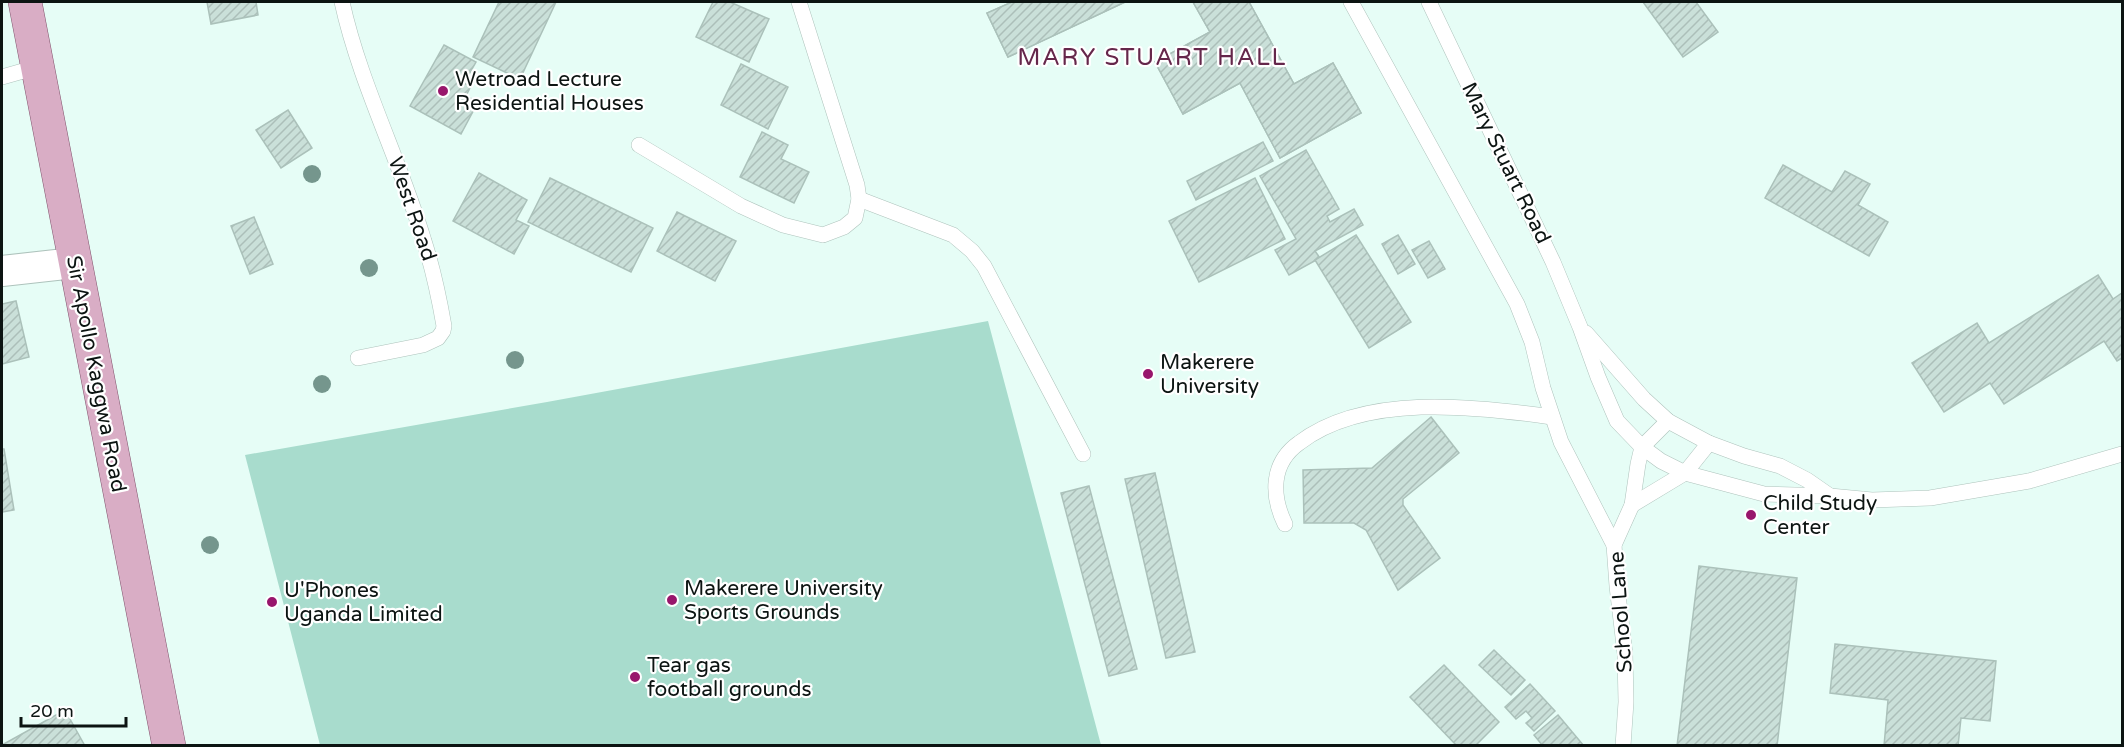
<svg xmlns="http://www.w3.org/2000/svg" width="2124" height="747" viewBox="0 0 2124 747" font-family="'Varela Round',sans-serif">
  <defs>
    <pattern id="building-hatch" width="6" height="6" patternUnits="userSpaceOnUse" patternTransform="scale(1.5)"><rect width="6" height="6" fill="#cae0d9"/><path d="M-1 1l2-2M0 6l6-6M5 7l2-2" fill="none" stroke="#acbfb9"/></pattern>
  </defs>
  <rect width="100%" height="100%" fill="#e6fdf6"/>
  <polygon fill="#a8dccd" points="988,321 1101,745 320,745 245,455 547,402"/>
  <g fill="url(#building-hatch)" stroke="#abc1ba" stroke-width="1.5">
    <polygon points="207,2 256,2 258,15 211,24"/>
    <polygon points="499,2 556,2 520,79 473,57"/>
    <polygon points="713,2 730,2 769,19 749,62 696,37"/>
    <polygon points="1012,2 1125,2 1008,57 987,13"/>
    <polygon points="1012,2 1125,2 1008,57 987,13"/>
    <polygon points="1193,2 1249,2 1294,84 1333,63 1361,113 1280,158 1240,83 1183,114 1155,62 1210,32"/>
    <polygon points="1193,2 1249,2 1294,84 1333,63 1361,113 1280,158 1240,83 1183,114 1155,62 1210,32"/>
    <polygon points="1643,2 1696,2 1718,32 1683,57"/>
    <polygon points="444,45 476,62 464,83 471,86 466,96 478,102 461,134 410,106"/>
    <polygon points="741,64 788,87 768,129 721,105"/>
    <polygon points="288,110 312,148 281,168 256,130"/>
    <polygon points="762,132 788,145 781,159 809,172 794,203 740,177"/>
    <polygon points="1263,142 1273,161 1196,200 1187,181"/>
    <polygon points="1306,150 1339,209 1327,216 1330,222 1354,209 1363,225 1315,251 1320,258 1289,275 1275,250 1296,239 1260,176"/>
    <polygon points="1783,165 1832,192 1845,171 1870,184 1858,205 1888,222 1869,256 1765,198"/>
    <polygon points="479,173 527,200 516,220 529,226 514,254 453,221"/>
    <polygon points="550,178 653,228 631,272 528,222"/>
    <polygon points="1255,178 1285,239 1199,282 1169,221"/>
    <polygon points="677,212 736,241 715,281 657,251"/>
    <polygon points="254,217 273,264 250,274 231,226"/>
    <polygon points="1356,235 1411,322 1369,348 1315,260"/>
    <polygon points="1398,235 1415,264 1398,274 1382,244"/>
    <polygon points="1429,241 1445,269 1428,278 1412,250"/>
    <polygon points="2098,275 2113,299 2122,293 2122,358 2117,361 2104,341 2004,404 1990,383 1944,412 1912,363 1977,323 1989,343"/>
    <polygon points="16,301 29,357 2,364 2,304"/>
    <polygon points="1431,417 1459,453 1403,499 1403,505 1440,558 1398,590 1366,530 1354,523 1304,523 1303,470 1372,468"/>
    <polygon points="2,449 4,449 14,510 2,512"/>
    <polygon points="1155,473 1195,652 1166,658 1125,479"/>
    <polygon points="1089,486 1137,669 1109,676 1061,493"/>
    <polygon points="1699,566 1797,578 1777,746 1677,746"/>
    <polygon points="1835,644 1996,661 1990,721 1961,718 1958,746 1884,746 1888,700 1830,693"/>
    <polygon points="1494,650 1525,680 1511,695 1479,665"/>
    <polygon points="1444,665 1499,722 1475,746 1457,746 1410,697"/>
    <polygon points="1530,684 1555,711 1534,731 1526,723 1532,718 1526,711 1516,719 1505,707"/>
    <polygon points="65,710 85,746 2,746 2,745"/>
    <polygon points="1558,715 1584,746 1543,746 1534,735"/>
  </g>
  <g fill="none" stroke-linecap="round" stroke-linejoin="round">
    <defs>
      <g id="lane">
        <path d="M342,2C360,84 400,160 424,241C433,269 439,297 444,326L443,331L438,338L423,345L358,358"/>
        <polyline points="1351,2 1517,304 1532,342 1543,388 1561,442 1614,545"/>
        <polyline points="1429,2 1553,262 1580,327 1598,377 1617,421 1642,447 1661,461 1685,473 1764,494 1830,496 1872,500 1930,498 2029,481 2122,454"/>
        <polyline points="2,77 37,67"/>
        <polyline points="639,145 741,206 783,225 823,235 844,227 855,218 859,199 857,185 799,2"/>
        <polyline points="859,199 953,235 972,251 984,266 1083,454"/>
        <polyline points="1586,333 1644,399 1668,421 1709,443 1744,456 1780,466 1807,480 1830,496"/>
        <polyline points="1632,505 1685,473 1709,443"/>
        <path d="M1285,524C1271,495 1271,463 1299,443C1364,393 1475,406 1552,417"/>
        <polyline points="1623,746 1626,702 1625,654 1617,586 1614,545 1632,505 1638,464 1642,447 1668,421"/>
      </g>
      <polyline id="street" points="2,271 74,263"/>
      <polyline id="primary" points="25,2 169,746"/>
    </defs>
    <use href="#lane" stroke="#aec3bc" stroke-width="16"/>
    <use href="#street" stroke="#aec3bc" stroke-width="32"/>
    <use href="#primary" stroke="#81546d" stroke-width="34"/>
    <use href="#lane" stroke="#fff" stroke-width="15"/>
    <use href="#street" stroke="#fff" stroke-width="30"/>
    <use href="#primary" stroke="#d9adc5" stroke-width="33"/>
  </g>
  <g fill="#75968d">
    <circle cx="312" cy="174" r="9"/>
    <circle cx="369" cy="268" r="9"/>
    <circle cx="515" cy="360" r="9"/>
    <circle cx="322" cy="384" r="9"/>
    <circle cx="210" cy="545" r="9"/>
  </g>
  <g fill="#98166c" stroke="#fff" stroke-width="2">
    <circle cx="443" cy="91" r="6"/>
    <circle cx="1148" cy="374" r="6"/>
    <circle cx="1751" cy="515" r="6"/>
    <circle cx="672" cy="600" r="6"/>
    <circle cx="272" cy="602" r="6"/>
    <circle cx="635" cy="677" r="6"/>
  </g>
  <g text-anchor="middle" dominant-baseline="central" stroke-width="4.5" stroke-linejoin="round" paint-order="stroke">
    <g font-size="21" fill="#0c1412" stroke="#fff" text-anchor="start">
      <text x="455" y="79">Wetroad Lecture<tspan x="455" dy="24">Residential Houses</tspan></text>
      <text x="1160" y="362">Makerere<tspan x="1160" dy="24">University</tspan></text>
      <text x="1763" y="503">Child Study<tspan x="1763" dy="24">Center</tspan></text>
      <text x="684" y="588">Makerere University<tspan x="684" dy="24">Sports Grounds</tspan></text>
      <text x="284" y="590">U'Phones<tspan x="284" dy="24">Uganda Limited</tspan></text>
      <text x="647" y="665">Tear gas<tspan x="647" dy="24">football grounds</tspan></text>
    </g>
    <g font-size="21" fill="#0c1412" stroke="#fff">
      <text transform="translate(1506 163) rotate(64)">Mary Stuart Road</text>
      <text transform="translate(412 209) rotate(71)">West Road</text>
      <text transform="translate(96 374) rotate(79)">Sir Apollo Kaggwa Road</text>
      <text transform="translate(1621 612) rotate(-94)">School Lane</text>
    </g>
    <g font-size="24" letter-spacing="1.5" fill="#65274b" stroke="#fff">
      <text x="1152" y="57">MARY STUART HALL</text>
    </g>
  </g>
  <rect width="2124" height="747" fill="none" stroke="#0c1412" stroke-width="6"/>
  <path d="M21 717v9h105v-9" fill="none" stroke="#0c1412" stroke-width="3"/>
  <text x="30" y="717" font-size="18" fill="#0c1412" stroke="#ffffff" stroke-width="4.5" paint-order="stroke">20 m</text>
</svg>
